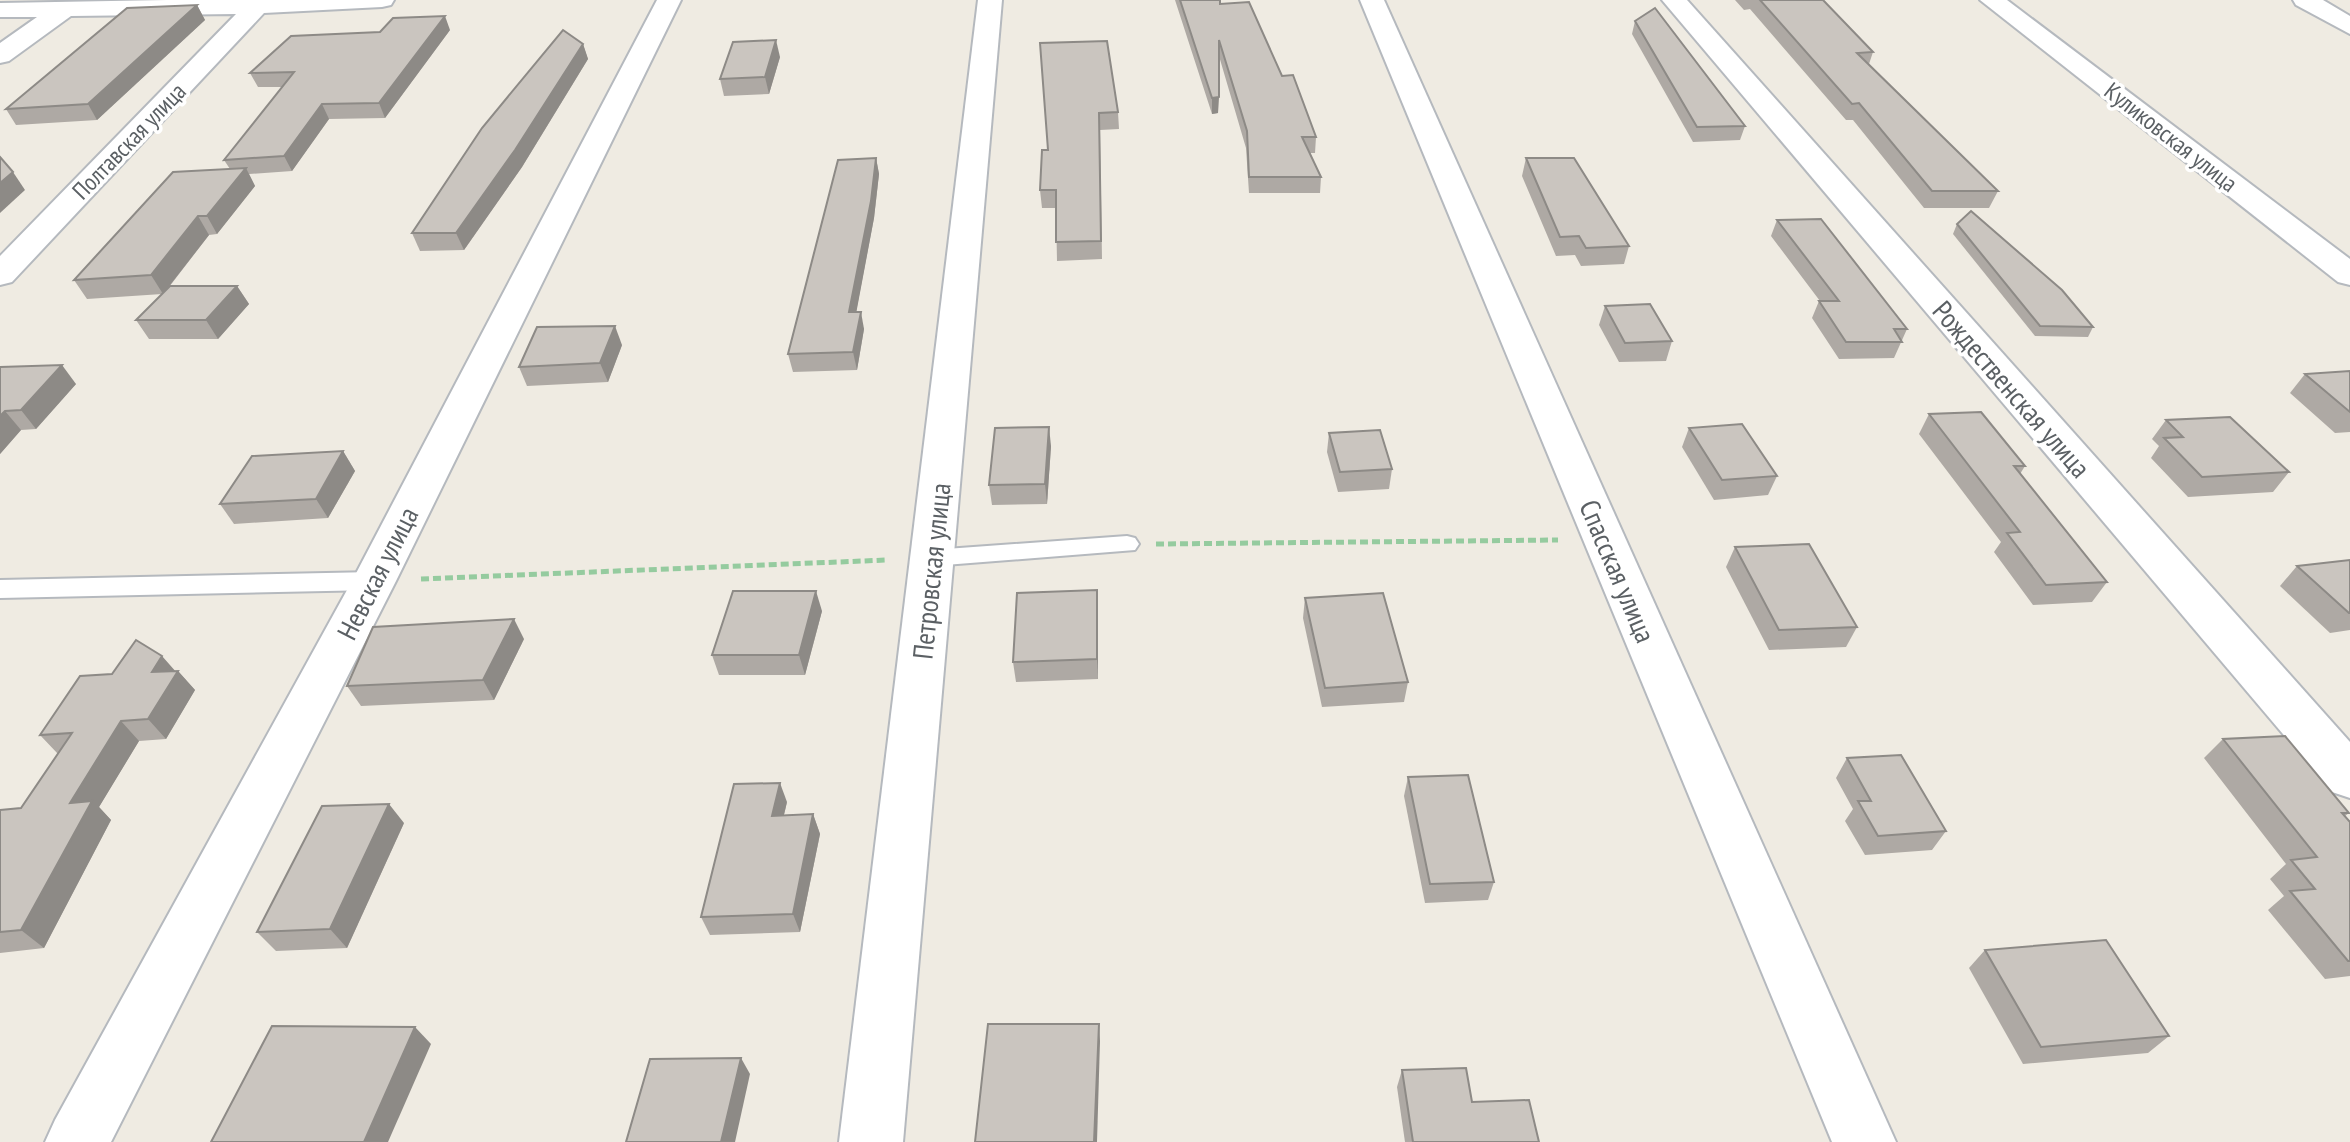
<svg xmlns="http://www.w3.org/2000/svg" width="2350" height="1142" viewBox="0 0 2350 1142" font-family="'PT Sans Narrow',sans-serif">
  <rect width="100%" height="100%" fill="#efebe2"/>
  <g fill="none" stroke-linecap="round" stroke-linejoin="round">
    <defs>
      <g id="lane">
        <polygon points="1127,536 1135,538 1139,544 1135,550 932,566 924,564 920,558 924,552 932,550"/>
        <polygon points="374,572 383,575 386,581 383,587 374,590 0,598 0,580"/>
      </g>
      <g id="street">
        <polygon points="167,0 394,0 391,5 382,7 264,13 12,282 0,285 0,256 236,14 71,16 9,61 0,63 0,43 37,17 0,17 0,3"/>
        <polygon points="657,0 681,0 396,581 111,1142 45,1142 55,1120 352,581"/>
        <polygon points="978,0 1002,0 903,1142 839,1142"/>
        <polygon points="1360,0 1384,0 1896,1142 1832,1142"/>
        <polygon points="1662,0 1687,0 2350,742 2350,798 2332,792"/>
        <polygon points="1980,0 2007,0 2350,259 2350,285 2338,282"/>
        <polygon points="2293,0 2323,0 2350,16 2350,34 2296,5"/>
      </g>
    </defs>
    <use href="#lane" stroke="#b5b9be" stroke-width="4"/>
    <use href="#street" stroke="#b5b9be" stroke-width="4"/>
    <g stroke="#95cb9f" stroke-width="5" stroke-dasharray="8 4" stroke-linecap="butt">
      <polyline points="1156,544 1558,540"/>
      <polyline points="421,579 887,560"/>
    </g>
    <use href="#lane" fill="#fff" fill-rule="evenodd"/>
    <use href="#street" fill="#fff" fill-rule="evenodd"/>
  </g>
  <g fill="#aea9a4">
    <polygon points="1175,0 1220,0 1220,4 1282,76 1316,137 1315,153 1310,153 1321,177 1320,193 1249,193 1246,148 1219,56 1218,113 1212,114"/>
    <polygon points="1735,0 1823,0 1873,52 1869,64 1998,191 1989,208 1924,208 1853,120 1846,120 1750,9 1744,10"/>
    <polygon points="197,5 205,20 97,120 16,125 6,109"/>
    <polygon points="1635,21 1745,126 1740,140 1693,142 1632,34"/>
    <polygon points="450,30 385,118 329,119 292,171 249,174 255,186 217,234 209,235 166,291 237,286 249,304 218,339 149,339 136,320 162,294 87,299 74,280 230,169 224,160 282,87 258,87 250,73"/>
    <polygon points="1040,43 1118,112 1119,129 1100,130 1102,259 1057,261 1056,208 1042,208 1040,190 1048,150"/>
    <polygon points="583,44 588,59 522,167 464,250 420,251 412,233"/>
    <polygon points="780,57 769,94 724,96 720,79"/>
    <polygon points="876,158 879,174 874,218 856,312 864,329 857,370 793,372 788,354"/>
    <polygon points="1526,158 1629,246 1624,264 1581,266 1575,255 1556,256 1522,176"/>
    <polygon points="1777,220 1907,329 1894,358 1839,359 1812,318 1819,301 1820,301 1771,236"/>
    <polygon points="1957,224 2093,327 2088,337 2035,336 1953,234"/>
    <polygon points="1605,306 1672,341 1666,361 1619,362 1599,325"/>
    <polygon points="622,345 608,382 527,386 519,367"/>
    <polygon points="0,367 76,384 36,429 21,430 0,454"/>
    <polygon points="2350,371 2350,432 2335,433 2290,393 2305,374"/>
    <polygon points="1929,414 2025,466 2020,474 2107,582 2092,602 2033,605 1994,552 2001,542 1919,434"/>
    <polygon points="2166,420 2289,472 2273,492 2188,497 2151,458 2159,446 2152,439"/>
    <polygon points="1689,428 1777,476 1768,495 1714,500 1682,447"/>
    <polygon points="1329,433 1392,469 1389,489 1338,492 1327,452"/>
    <polygon points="1051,446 1047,504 992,505 989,485"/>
    <polygon points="343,451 355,471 328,518 234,524 220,504"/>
    <polygon points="1735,547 1857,627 1846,647 1769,650 1726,567"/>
    <polygon points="2350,560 2350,630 2330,633 2280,586 2297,566"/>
    <polygon points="1097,590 1098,679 1016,682 1013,662"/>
    <polygon points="1305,598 1408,682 1404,702 1322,707 1303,618"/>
    <polygon points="822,611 805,675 719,675 712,655"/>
    <polygon points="524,639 494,700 361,706 347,686"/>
    <polygon points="178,671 195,690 166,739 139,741 99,807 111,820 44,948 0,953 0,810 21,808 58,754 40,735 112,674"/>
    <polygon points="2223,739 2349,813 2345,816 2350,821 2350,976 2325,979 2268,910 2284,896 2270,879 2286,864 2204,758"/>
    <polygon points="1847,758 1946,831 1932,850 1865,855 1845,821 1853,809 1836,778"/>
    <polygon points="1408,777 1494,882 1488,900 1425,903 1404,796"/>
    <polygon points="787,802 784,815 813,814 820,834 800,932 710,935 701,917"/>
    <polygon points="404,823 347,948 276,951 257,932"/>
    <polygon points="1985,950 2169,1036 2148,1053 2023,1064 1969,968"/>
    <polygon points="1402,1070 1472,1102 1539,1142 1405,1142 1397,1087"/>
  </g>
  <g fill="#8d8a86">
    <polygon points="197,5 205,20 97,120 88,104"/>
    <polygon points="445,16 450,30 385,118 379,103"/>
    <polygon points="776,40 780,57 769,94 765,77"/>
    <polygon points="583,44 588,59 522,167 464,250 456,233"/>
    <polygon points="1219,97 1218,113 1212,114 1212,98"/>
    <polygon points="322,104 329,119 292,171 284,156"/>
    <polygon points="876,158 879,174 874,218 853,330 849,312"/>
    <polygon points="246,168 255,186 217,234 207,216"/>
    <polygon points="13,172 25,190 0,213 0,183"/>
    <polygon points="198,216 209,235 163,294 151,275"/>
    <polygon points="237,286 249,304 218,339 206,320"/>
    <polygon points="861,312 864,329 857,370 853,352"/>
    <polygon points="615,326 622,345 608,382 600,363"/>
    <polygon points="62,365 76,384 36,429 21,410"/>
    <polygon points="5,411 21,430 0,454 0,416"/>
    <polygon points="1049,427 1051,446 1047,504 1045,484"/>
    <polygon points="343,451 355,471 328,518 316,499"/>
    <polygon points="1097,590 1098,610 1098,679 1097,659"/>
    <polygon points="816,591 822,611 805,675 799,655"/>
    <polygon points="514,619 524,639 494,700 483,680"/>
    <polygon points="162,656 177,673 178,671 195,690 166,739 148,719 152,672"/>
    <polygon points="121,721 139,741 99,807 111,820 44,948 21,930 70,803"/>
    <polygon points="780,783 787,802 779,835 772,816"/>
    <polygon points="389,804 404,823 347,948 330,929"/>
    <polygon points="813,814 820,834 800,932 793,914"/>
    <polygon points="1099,1024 1100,1041 1097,1142 1094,1142"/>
    <polygon points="415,1027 431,1044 388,1142 364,1142"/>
    <polygon points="741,1058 750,1074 735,1142 721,1142"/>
  </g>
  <g fill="#cac5bf" stroke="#8d8a86" stroke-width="2">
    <polygon points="1180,0 1220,0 1220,4 1249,2 1282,76 1293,75 1316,137 1302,137 1321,177 1249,177 1247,131 1219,40 1219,97 1212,98"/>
    <polygon points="1760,0 1823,0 1873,52 1857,53 1998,191 1932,191 1859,103 1852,104"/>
    <polygon points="197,5 88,104 6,109 127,8"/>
    <polygon points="1655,8 1745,126 1697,127 1635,21"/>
    <polygon points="445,16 379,103 322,104 284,156 224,160 294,72 250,73 291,36 380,32 393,18"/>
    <polygon points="563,30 583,44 515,150 456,233 412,233 482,128"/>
    <polygon points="776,40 765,77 720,79 733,42"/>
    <polygon points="1107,41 1118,112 1099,113 1101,241 1056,242 1056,190 1040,190 1042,150 1048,150 1040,43"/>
    <polygon points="0,157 13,172 0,183"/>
    <polygon points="876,158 871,201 849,312 861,312 853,352 788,354 838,160"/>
    <polygon points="1526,158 1574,158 1629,246 1586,248 1579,236 1560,237"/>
    <polygon points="246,168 207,216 198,216 151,275 74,280 173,172"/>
    <polygon points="1971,211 2062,290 2093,327 2040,326 1957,224"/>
    <polygon points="1821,219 1907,329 1894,329 1902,342 1846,342 1819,301 1839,301 1777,220"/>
    <polygon points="170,286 237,286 206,320 136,320"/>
    <polygon points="1650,304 1672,341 1625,343 1605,306"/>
    <polygon points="615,326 600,363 519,367 537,327"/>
    <polygon points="62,365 21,410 5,411 0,416 0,367"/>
    <polygon points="2350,371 2350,412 2305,374"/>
    <polygon points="1981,412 2025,466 2014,466 2107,582 2046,585 2007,533 2020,532 1929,414"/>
    <polygon points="2230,417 2289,472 2202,477 2164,438 2183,437 2166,420"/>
    <polygon points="1742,424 1777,476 1722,480 1689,428"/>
    <polygon points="1049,427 1045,484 989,485 995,428"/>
    <polygon points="1380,430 1392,469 1340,472 1329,433"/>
    <polygon points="343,451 316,499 220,504 252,456"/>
    <polygon points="1809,544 1857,627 1779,630 1735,547"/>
    <polygon points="2350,560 2350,613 2349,613 2297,566"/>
    <polygon points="1097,590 1097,659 1013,662 1017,593"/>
    <polygon points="733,591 816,591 799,655 712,655"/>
    <polygon points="1383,593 1408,682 1325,688 1305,598"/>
    <polygon points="514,619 483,680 347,686 373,627"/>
    <polygon points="136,640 162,656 152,672 178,671 148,719 121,721 70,803 92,801 21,930 0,932 0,810 21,808 72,733 40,735 80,676 112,674"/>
    <polygon points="2285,736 2349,813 2342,813 2350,822 2350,961 2348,961 2290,891 2315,889 2291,860 2317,857 2223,739"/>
    <polygon points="1901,755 1946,831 1878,836 1858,801 1871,801 1847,758"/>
    <polygon points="1468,775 1494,882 1430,884 1408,777"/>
    <polygon points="780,783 772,816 813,814 793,914 701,917 734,784"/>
    <polygon points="389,804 330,929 257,932 322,806"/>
    <polygon points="2106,940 2169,1036 2041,1047 1985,950"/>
    <polygon points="988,1024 1099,1024 1094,1142 975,1142"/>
    <polygon points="272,1026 415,1027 364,1142 211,1142"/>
    <polygon points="741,1058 721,1142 626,1142 650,1059"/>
    <polygon points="1466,1068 1472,1102 1529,1100 1539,1142 1413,1142 1402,1070"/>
  </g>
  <g text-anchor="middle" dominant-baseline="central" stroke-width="7" stroke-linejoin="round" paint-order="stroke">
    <g font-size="24" fill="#5b6064" stroke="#fff">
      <text transform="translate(2171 137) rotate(38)">Куликовская улица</text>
      <text transform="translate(129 141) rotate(-46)">Полтавская улица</text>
    </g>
    <g font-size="28" fill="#5b6064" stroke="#fff">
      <text transform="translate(2012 389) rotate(49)">Рождественская улица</text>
      <text transform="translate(931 571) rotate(-84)">Петровская улица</text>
      <text transform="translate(1618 571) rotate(67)">Спасская улица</text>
      <text transform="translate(377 573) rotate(-63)">Невская улица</text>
    </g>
  </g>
</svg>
